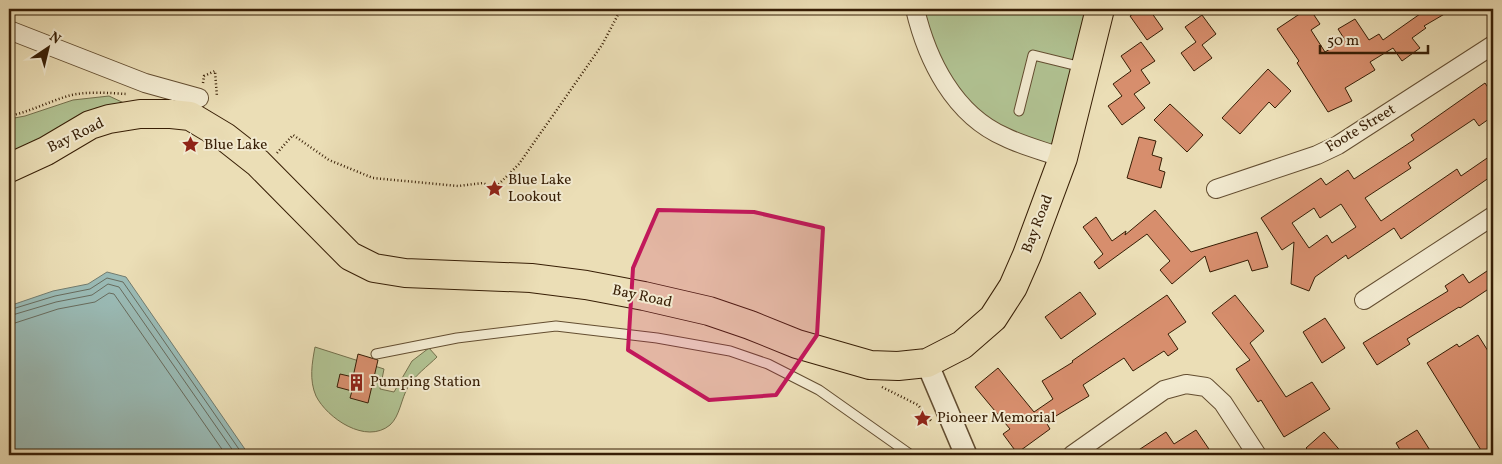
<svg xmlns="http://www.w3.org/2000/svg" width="1502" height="464" viewBox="0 0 1502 464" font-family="Vollkorn,serif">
  <rect width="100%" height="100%" fill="#ebdeb6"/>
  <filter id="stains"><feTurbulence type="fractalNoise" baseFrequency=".004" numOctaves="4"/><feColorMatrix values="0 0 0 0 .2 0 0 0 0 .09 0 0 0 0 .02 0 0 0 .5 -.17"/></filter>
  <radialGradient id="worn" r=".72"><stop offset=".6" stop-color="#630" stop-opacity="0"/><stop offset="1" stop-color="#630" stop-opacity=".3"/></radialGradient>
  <g fill="#b1c292" stroke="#74704c">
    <polygon points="924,9 1090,9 1056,149 1007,132 974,110 938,58"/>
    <polygon points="109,96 124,103 96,108 68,125 9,155 9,119 25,116 73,100"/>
    <path d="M315,347L384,369L380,389L394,392L412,361L429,348L437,357C429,365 413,377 408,387C401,399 400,416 390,425C366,445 327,418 316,396C309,380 312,363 315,347Z"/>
  </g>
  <polygon fill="#9abbb6" stroke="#727c6f" points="107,272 126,277 249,455 9,455 9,306 53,291 88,284"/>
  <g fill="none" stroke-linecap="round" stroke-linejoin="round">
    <g stroke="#686c5e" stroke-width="1">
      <polyline points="9,310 55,296 90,289 107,278 123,282 243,455"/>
      <polyline points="9,316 56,302 92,295 108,284 119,287 236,455"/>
      <polyline points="9,324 15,323 58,309 95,302 109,293 114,294 226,455"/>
    </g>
  </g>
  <g fill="#d78e6d" stroke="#371e05" fill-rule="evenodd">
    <polygon points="1141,9 1149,9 1163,29 1147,40 1130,16"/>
    <polygon points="1307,9 1310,9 1320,24 1311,30 1325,52 1345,40 1338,29 1355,19 1369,40 1379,34 1383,40 1427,9 1453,9 1424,26 1426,28 1412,38 1420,48 1402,61 1393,48 1370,62 1375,70 1345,88 1352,101 1328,112 1297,63 1299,61 1277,29"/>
    <polygon points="1202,15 1216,34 1202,45 1212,58 1194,71 1181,53 1196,42 1185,27"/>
    <polygon points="1141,42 1155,61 1141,70 1150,83 1134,94 1145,108 1122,125 1108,106 1122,96 1113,84 1131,71 1121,56"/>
    <polygon points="1268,69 1291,91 1275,108 1269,102 1240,134 1222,118"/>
    <path d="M1485,83L1493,95V116L1479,126L1474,119L1408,163L1411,168L1365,198L1381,221L1457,169L1461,176L1493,154V175L1401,239L1394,228L1348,259L1346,255L1315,277L1309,291L1291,284L1294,242L1282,250L1261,218L1321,178L1326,185L1348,170L1354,179L1414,140L1411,135ZM1341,204L1356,227L1332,243L1327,235L1309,248L1292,223L1314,208L1320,218Z"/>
    <polygon points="1170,104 1203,135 1187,152 1154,120"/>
    <polygon points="1139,137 1156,141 1152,155 1162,158 1159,170 1165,172 1161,188 1127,178"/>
    <polygon points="1155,210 1191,252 1257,232 1268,267 1252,271 1248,260 1210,272 1205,256 1172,284 1160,270 1170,261 1147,234 1099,269 1094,262 1103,254 1083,227 1096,217 1112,241 1126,231 1125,235"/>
    <polygon points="1493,267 1493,286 1460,308 1459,307 1407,339 1410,344 1377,365 1363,343 1448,291 1445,286 1463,274 1469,283"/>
    <polygon points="1080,292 1096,314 1061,339 1045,317"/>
    <polygon points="1167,295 1186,322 1168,334 1178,349 1168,356 1164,351 1133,371 1124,358 1083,385 1089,396 1046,422 1050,429 1017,453 1003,434 1010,429 975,387 998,368 1034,412 1053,399 1042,381 1073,362 1072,361"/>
    <polygon points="1235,295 1264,331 1250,343 1286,397 1312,382 1330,409 1284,437 1261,400 1258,402 1236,369 1250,360 1212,313"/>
    <polygon points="1325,318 1345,348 1322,363 1303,332"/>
    <polygon points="1478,335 1493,359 1493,452 1488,455 1484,455 1427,363 1457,344 1459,347"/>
    <polygon points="358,354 378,360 368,403 350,398 352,391 337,387 340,374 353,377"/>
    <polygon points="1196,430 1213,455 1131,455 1166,432 1174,444"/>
    <polygon points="1417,430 1433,455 1403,455 1396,443"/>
    <polygon points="1324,432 1344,455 1313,455 1306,448"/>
  </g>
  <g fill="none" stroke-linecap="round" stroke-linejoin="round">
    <defs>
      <g id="service">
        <polyline points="1019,111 1033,55 1082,67"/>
        <polyline points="376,354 457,338 556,326 657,338 730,351 768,364 819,390 911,455"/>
      </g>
      <g id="minor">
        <path d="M915,9C927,60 954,115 1005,137C1023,146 1044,151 1063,158"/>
        <polyline points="9,30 145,83 199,98"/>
        <polyline points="1216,189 1317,155 1338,145 1493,45"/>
        <polyline points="1364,300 1493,216"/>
        <polyline points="1072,455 1164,390 1186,384 1206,387 1223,403 1257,455"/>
      </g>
      <polyline id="tertiary" points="927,363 966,455"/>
      <polyline id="primary" points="9,168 46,151 90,125 109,119 140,114 171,114 190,116 225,137 258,163 350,256 374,268 405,273 531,278 586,285 644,296 709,311 750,325 797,344 870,365 898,366 927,363 962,345 993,318 1013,287 1027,255 1063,158 1100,9"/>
    </defs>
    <use href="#service" stroke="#644e31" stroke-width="11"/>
    <use href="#minor" stroke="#644e31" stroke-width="20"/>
    <use href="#tertiary" stroke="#644e31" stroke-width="24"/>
    <use href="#primary" stroke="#371e05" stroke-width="30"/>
    <g stroke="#371e05" stroke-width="2.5" stroke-dasharray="1 2.5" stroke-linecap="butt">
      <polyline points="203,83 204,76 215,71 217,97"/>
      <path d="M9,116C29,112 48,102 68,96C84,91 110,93 127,94"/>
      <polyline points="277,153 293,135 329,160 373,178 458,186 483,183 494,189 519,164 602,45 621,9"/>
      <polyline points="882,387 918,405 932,422"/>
    </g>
    <use href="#service" stroke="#f2ead0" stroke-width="9"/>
    <use href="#minor" stroke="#f2ead0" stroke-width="18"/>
    <use href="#tertiary" stroke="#f2ead0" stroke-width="21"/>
    <use href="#primary" stroke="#ebdeb6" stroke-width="28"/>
  </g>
  <path fill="#c2185b" fill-opacity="0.2" stroke="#c2185b" stroke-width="4" stroke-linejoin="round" d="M658,210L754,212L823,228L817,335L776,395L709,400L628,350L633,268Z"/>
  <defs>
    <symbol id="sight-bare" viewBox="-9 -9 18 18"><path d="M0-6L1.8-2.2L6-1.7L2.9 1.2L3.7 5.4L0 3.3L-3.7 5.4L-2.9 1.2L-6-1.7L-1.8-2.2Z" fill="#8f2418" stroke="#f2ead0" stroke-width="2.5" paint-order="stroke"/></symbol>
    <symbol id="building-bare" viewBox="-9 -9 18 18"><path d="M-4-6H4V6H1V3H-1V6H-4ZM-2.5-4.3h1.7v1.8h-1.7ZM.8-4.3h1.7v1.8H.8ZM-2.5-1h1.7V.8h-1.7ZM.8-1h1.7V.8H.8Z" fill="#8f2418" stroke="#f2ead0" stroke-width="2.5" paint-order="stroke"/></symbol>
  </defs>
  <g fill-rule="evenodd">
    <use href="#sight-bare" x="178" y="132" width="25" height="25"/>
    <use href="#sight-bare" x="482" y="176" width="25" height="25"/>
    <use href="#building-bare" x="344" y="370" width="25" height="25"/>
    <use href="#sight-bare" x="910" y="406" width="25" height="25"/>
  </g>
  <g text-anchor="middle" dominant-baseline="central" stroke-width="4" stroke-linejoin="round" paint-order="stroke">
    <g font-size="15" fill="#371e05" stroke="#f2ead0">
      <text transform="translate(1361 129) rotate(-31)">Foote Street</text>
      <text transform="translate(76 136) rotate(-26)">Bay Road</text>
      <text transform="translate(1038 224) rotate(-69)">Bay Road</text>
      <text transform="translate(642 297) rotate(12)">Bay Road</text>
    </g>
    <g font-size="15" fill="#371e05" stroke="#f2ead0" text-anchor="start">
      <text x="204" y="145">Blue Lake</text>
      <text x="508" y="180">Blue Lake<tspan x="508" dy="17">Lookout</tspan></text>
      <text x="370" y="382">Pumping Station</text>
      <text x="937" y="418">Pioneer Memorial</text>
    </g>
  </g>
  <rect width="1502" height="464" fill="none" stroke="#ebdeb6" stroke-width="30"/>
  <rect x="10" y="10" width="1482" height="444" fill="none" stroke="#371e05" stroke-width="2.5"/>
  <rect x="15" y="15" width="1472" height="434" fill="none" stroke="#371e05"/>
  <g transform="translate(48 48) rotate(35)" stroke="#f2ead0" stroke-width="4" paint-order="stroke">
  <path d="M0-4L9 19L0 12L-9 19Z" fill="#371e05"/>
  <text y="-8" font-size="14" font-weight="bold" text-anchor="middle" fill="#371e05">N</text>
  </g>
  <path d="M1320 45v8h108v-8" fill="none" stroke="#371e05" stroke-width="2.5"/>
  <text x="1327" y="45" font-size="15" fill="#371e05" stroke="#f2ead0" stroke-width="4" paint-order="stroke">50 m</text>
  <rect width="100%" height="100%" filter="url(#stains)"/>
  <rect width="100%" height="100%" fill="url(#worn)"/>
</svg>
